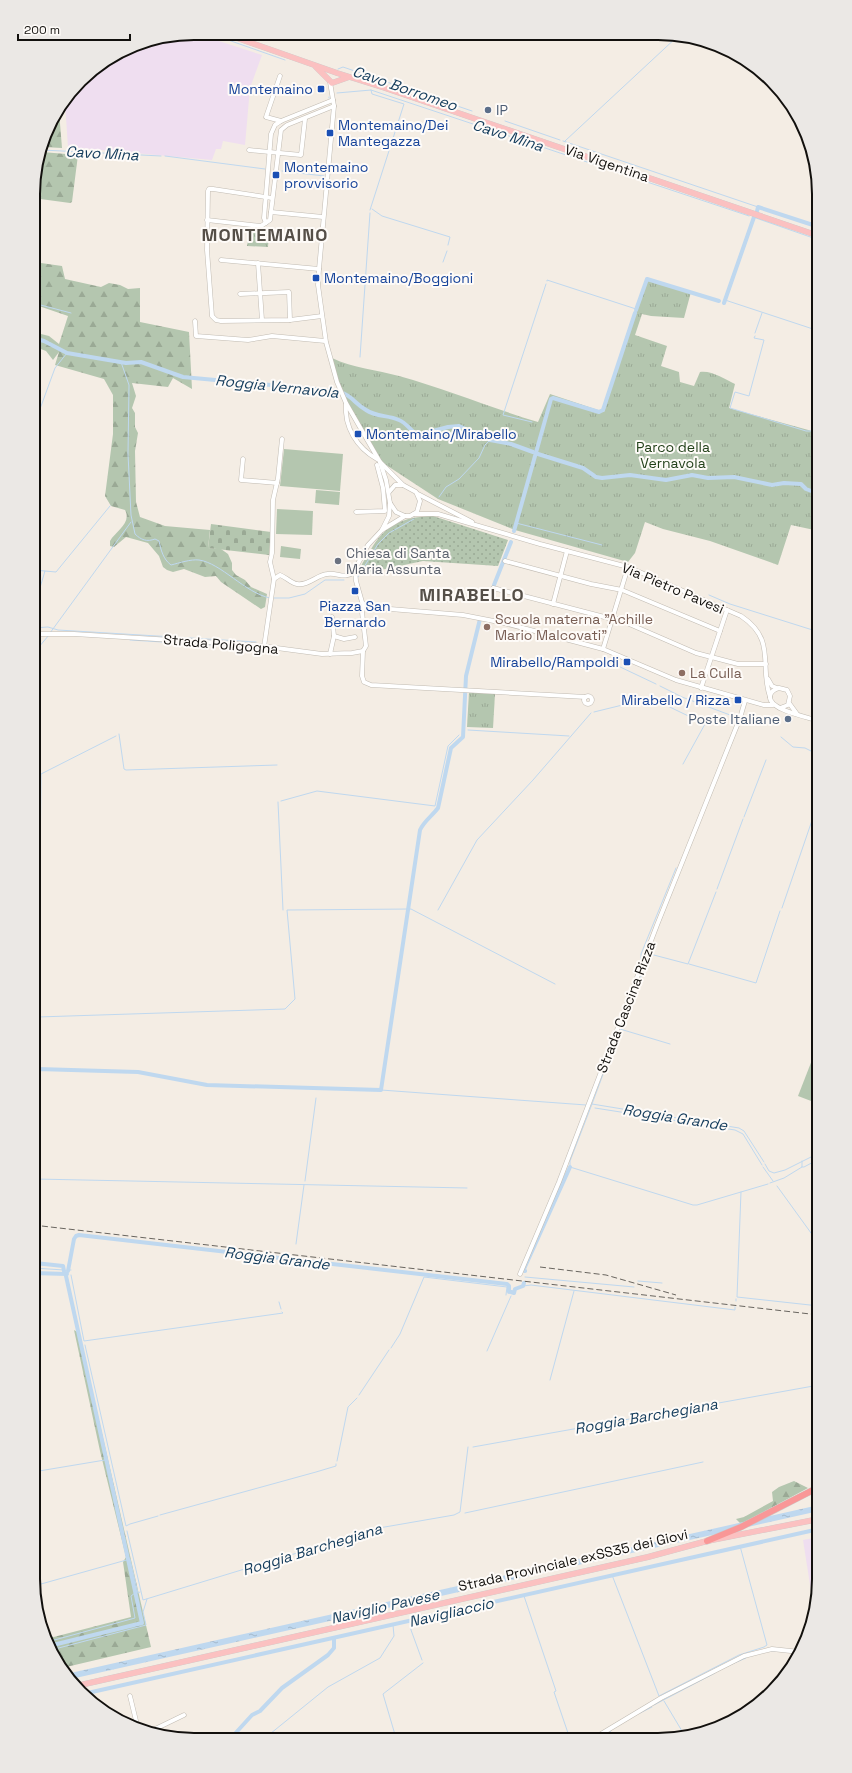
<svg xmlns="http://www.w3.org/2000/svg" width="852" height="1773" viewBox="0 0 852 1773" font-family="'Space Grotesk',sans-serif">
  <defs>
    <pattern id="grass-dots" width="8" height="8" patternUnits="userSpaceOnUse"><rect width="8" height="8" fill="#b4c6af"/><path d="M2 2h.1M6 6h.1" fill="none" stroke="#9aa995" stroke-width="1.8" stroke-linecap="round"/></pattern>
    <pattern id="forest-firs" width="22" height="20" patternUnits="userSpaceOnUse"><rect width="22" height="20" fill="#b4c6af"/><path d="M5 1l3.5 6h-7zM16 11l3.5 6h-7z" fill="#9aa995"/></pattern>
    <pattern id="cemetery-stones" width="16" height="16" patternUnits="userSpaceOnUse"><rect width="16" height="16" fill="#b4c6af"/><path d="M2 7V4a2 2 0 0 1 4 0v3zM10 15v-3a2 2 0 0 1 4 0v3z" fill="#9aa995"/></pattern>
    <pattern id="park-tufts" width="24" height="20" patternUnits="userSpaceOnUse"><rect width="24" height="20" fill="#b4c6af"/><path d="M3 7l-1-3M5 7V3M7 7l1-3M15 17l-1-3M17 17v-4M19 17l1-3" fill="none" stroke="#9aa995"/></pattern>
    <pattern id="water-ripples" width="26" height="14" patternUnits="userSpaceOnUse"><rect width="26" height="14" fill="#bfd8ef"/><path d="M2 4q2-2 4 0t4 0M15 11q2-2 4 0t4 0" fill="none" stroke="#a3b8cc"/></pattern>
  </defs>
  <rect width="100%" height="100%" fill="#f4ede4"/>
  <g fill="#efdef0">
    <polygon points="194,33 262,55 250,88 245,145 223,141 221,149 216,149 212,160 68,147 65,103 88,73 133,45"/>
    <polygon points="819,1537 819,1589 814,1610 803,1540"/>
  </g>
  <path fill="url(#grass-dots)" d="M433,516L508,540L498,566L423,561L357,575C360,566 365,559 370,551C385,524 403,517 433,516Z"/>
  <g fill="url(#forest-firs)">
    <polygon points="59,111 62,148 43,147 50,123"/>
    <polygon points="42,152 78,155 72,202 70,203 33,198 33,184"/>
    <path d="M41,263L62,266L65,279L101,287L109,283L120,285L128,289L140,288V322L189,332L192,389L173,378L168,387L132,383L136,396L132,408L135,413V427L138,433L135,451L136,502L140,517L165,526L210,530L208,548L221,549L228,554L232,563V570L236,575L245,580L251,587L267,594L265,607L261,609L221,582L216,576L205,577L184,569L173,572L167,570L163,567L159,556L148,543L126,537L114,547L110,546V541C116,531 132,523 125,510L111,506L105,496L113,434V395L104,379L55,365L59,352L53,360L46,351L33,346V332L49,336L59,344L68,316L33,304V289H35Z"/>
    <polygon points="74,1330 79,1333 151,1647 62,1668 55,1659 46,1639 131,1617 123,1562 126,1557 100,1451"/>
    <polygon points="794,1481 808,1488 741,1524 736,1519 744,1517 773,1501 772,1492 779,1487"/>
  </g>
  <polygon fill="url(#cemetery-stones)" points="211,524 271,532 269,555 208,548"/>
  <g fill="url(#park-tufts)">
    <polygon points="250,229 269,230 268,247 247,246"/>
    <path d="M646,278L691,292L684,318L651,316L642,314L635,335L667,346L661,366L679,372L680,382L694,386L700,372C711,370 725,379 735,384L729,408L812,431H819V531L791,525L778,565L710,541L663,529L645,522L635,553L628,562L515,530L438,499L383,463L347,402L338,381L332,358C353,368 377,370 399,376C446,389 491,408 538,422L550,394L604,412Z"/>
    <polygon points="469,692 495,694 493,728 467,727"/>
  </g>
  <g fill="#b4c6af">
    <polygon points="284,449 343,454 340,491 280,486"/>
    <polygon points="316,490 340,492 339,505 315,503"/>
    <polygon points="277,509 313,511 312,535 276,534"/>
    <polygon points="281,546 301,549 300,559 280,557"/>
    <polygon points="812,1060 819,1062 819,1104 798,1096"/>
  </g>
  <polygon fill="url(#water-ripples)" points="819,1505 819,1511 71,1679 66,1674"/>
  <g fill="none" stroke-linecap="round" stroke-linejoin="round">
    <g stroke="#bfd8ef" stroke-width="1">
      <polyline points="239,33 253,38 256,37 255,33"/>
      <polyline points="214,35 285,60"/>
      <polyline points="338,69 343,67 472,111"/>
      <polyline points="337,93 371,90 749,216"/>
      <polyline points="329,98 329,97"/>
      <polyline points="505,121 560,140"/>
      <polyline points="563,141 758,207"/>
      <polyline points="565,141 678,36"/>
      <polyline points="42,150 161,156"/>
      <polyline points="165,156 265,169"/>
      <polyline points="282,171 324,176"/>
      <polyline points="372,209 382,216 450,237 448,245"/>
      <polyline points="370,210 404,104 372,94 371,90"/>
      <polyline points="753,217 819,240"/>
      <polyline points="443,262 447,251"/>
      <polyline points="547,281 547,280 636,309"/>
      <polyline points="725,300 819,331"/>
      <polyline points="33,303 71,313"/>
      <polyline points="755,333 762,313"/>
      <polyline points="755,336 754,338 764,340 750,392 749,396 735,392 730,408 806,431 819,431"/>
      <polyline points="360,357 370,213"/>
      <path d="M121,362L129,385L128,454L131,515L135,534C141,540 147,542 155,539L159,541C161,550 163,559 171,565C179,563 191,559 199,560C221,563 245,593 270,598"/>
      <polyline points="532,422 503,415 546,284"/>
      <polyline points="33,428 55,368 67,353"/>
      <polyline points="439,497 446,487 459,479 479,458 485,445 490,440"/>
      <polyline points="516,523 602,545"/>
      <polyline points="45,571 56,572 110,506"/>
      <polyline points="358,577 378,544 389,533 414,519"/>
      <polyline points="709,595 730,604 819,632"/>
      <polyline points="274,598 289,598 305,594 325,580 344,580"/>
      <polyline points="33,611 45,571 33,570"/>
      <polyline points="33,628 48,627 58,630 256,642"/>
      <polyline points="50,633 131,522"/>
      <polyline points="130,640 258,648 271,650"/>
      <polyline points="33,654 49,635"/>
      <polyline points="613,666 616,665 656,684"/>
      <polyline points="660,686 682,697 738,718"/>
      <polyline points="594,712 651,698 705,724 683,764"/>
      <polyline points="468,730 569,736"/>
      <polyline points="119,734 124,769 126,770 277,765"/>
      <polyline points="781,737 793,747 805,748 819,755"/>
      <polyline points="281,801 317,791 435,806 448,746 459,735"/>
      <polyline points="278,802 283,910"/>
      <polyline points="33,804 36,804"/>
      <polyline points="744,817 766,760"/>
      <polyline points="717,889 743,819"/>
      <polyline points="782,908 819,800"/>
      <polyline points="438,910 477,840 533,780 591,713"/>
      <polyline points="641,961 641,954 676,868"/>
      <polyline points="689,964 756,983 780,911"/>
      <polyline points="38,1017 285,1009 295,999 287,910 411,909 555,984"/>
      <polyline points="670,1044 620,1029 650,954 688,964 716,892"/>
      <polyline points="34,1062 38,1062 41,774 116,736"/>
      <polyline points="381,1090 586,1105"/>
      <polyline points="592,1104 618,1034"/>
      <polyline points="595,1108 735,1130 743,1134 762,1165"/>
      <polyline points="764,1162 744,1131 739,1128 592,1104 570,1161 570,1167 693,1205 697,1205 768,1184"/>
      <polyline points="765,1164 769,1171 774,1173 785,1170 819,1153"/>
      <polyline points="763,1167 773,1181"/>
      <polyline points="802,1167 804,1167 819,1159"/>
      <polyline points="35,1179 467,1188"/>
      <polyline points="305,1181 316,1098"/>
      <polyline points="770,1183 784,1178 802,1167 802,1161"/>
      <polyline points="777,1186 819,1244"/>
      <polyline points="741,1192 737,1297 819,1306"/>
      <polyline points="296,1244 304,1185"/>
      <polyline points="33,1268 64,1270"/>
      <polyline points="67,1270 71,1270"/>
      <polyline points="71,1275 84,1341 283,1313 282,1312"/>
      <polyline points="525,1277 634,1287"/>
      <polyline points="638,1281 662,1283"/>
      <polyline points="523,1286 531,1285 735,1310 735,1307"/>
      <polyline points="736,1301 736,1299"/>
      <polyline points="279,1302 281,1309"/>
      <polyline points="85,1345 126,1526 130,1524 158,1516"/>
      <polyline points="391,1348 400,1334 424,1277 507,1287 506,1295"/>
      <polyline points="487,1351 511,1296"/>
      <polyline points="550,1380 574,1291"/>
      <polyline points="359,1395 389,1350"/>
      <polyline points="473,1447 819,1385"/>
      <polyline points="337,1461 348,1407 357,1398"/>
      <polyline points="33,1472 105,1460"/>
      <polyline points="465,1513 703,1462"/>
      <polyline points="160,1515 316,1472 336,1466 336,1464"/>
      <polyline points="127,1531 143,1600 379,1528 454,1515 460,1512 468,1447"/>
      <polyline points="612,1575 659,1696 739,1655 764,1647 767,1645 740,1546"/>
      <polyline points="34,1586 130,1559 138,1593 140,1592"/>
      <polyline points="524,1596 556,1691 554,1692 570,1739"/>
      <polyline points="410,1621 411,1630 422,1660"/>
      <polyline points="47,1642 135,1618 131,1596 135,1593"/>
      <polyline points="51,1650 146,1625 143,1612 147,1599"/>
      <polyline points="770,1651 777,1651"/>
      <polyline points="732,1664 746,1658"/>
      <polyline points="664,1701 685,1736"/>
      <polyline points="654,1705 715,1673"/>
      <polyline points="640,1713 652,1707"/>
      <polyline points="605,1735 611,1731"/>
      <polyline points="265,1738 328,1687 380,1658 394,1636 393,1625"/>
      <polyline points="396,1738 383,1694 423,1663"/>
    </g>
    <g stroke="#bfd8ef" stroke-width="4">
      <polyline points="757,211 758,207 819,227"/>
      <polyline points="724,303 754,217"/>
      <polyline points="636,310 647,279 719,301"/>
      <path d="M33,338L44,341L67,353L126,363L141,362L183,377L337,391C352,395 354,403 366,410C376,417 388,415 399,420C407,423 411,432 418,435L448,427L459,426L490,440L511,444L533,452"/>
      <polyline points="538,454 583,468 596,477 602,478 630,475 666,480 692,475 708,478 734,477 772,485 784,483 801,484 806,489 814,492 819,490"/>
      <polyline points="514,531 551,399 553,398 599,412 603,410 635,313"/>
      <polyline points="494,585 511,542"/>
      <polyline points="484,601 491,590"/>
      <path d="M35,1175L38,1069L138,1072L207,1085L381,1090L420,830C424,821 432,816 438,808L451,748L463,737L466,676L480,619"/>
      <polyline points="34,1221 35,1179"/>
      <polyline points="33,1253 34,1229"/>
      <polyline points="33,1261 35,1263 63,1266 64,1271"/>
      <polyline points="68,1271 74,1239 76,1236 79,1235 507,1284 509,1286 509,1292"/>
      <polyline points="525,1271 524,1269 570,1167"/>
      <polyline points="33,1273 67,1274"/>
      <polyline points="511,1292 514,1293 515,1289 523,1286 524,1283"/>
      <polyline points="49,1646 142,1623 66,1276"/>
      <polyline points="83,1694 819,1529"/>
      <polyline points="232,1737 252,1715 260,1711 282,1688 328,1655 334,1648 334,1638"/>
    </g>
    <defs>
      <g id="minor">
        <polyline points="280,76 266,117 281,121"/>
        <polyline points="330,82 334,106 319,269 318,285 326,342 337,382 346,403 380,462 386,480 390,503 396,512 405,516"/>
        <polyline points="249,150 301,155 305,119"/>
        <polyline points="272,198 213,189 209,189 208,191 207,250 212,316 216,320 221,321 290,320 322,316"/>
        <polyline points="271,212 323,217"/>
        <polyline points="207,220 261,226 270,220 281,130 287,125 334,106"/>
        <polyline points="266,223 264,218 271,134 275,125 281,121 333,100"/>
        <polyline points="221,260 319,269"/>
        <polyline points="258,263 262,320"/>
        <polyline points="240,294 289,292 290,320"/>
        <polyline points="195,321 196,336 248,340 272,336 325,341"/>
        <path d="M346,404C344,427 357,448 377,459"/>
        <polyline points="243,459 241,480 277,483"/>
        <polyline points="380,462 403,485 416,492 420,501 417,512 410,516 405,516 382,530"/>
        <polyline points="389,492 395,485 403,485"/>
        <polyline points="418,494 472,522"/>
        <polyline points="390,503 389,516 382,530 368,545 355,569 356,581 362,602 366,607 463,615 504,623 603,649 676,680 764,705 773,705"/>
        <polyline points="356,512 385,511 383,488 377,465"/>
        <path d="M414,514H438L540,544L628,567L741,616C777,640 759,665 770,697"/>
        <polyline points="505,561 591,584 622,590 720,631"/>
        <polyline points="274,579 270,562 272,553 273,500 278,478 282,439"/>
        <polyline points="493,588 612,619"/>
        <polyline points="553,604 567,551"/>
        <polyline points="613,617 696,653 738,664 766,664"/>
        <polyline points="33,634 74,634 254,645 322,654 352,653 363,651 366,646 362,612 364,606"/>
        <polyline points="334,636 344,639 355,637"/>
        <path d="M264,647L274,579L280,575C286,577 291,583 297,584C308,586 317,575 327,574C338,572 343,580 355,572"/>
        <polyline points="603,649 628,567"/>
        <polyline points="363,651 362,676 364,682 371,685 586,697"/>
        <polyline points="330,654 334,636 332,617"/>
        <polyline points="768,679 772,686 777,688"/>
        <polyline points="701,688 727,610"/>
        <circle cx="588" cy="700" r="4"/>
        <polyline points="789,703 797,714"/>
        <path d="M780,708L788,705L790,696L787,690L779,688C775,689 771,691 770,696C768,710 808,717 819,721"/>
        <polyline points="520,1274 559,1182 657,925 740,718 745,701"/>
        <polyline points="130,1696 138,1729"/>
        <polyline points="149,1732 184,1715"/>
        <polyline points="591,1740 661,1698 744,1656 772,1649 800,1652"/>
      </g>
      <g id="major">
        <polyline points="223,33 337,73 385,88 819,236"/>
        <polyline points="316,67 332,83 349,77"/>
        <polyline points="76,1686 648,1557 707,1541 819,1519"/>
      </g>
      <polyline id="highway" points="707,1541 741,1527 819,1487"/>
    </defs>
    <use href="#minor" stroke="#c1bbb2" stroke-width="5"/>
    <use href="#major" stroke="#cbcaca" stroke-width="6"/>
    <use href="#highway" stroke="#cbcaca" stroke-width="7"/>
    <use href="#minor" stroke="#fff" stroke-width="4"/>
    <use href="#major" stroke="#fbc1c1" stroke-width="5.5"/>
    <use href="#highway" stroke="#f99797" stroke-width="6"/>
    <g stroke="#69655f" stroke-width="1" stroke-dasharray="6 3" stroke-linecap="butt">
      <polyline points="33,1225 819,1315"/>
      <polyline points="540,1267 606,1275 676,1295"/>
    </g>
  </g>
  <g fill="#1a4fb4" stroke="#fefbf8" stroke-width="1.5">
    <rect x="317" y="85" width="8" height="8" rx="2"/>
    <rect x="326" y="129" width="8" height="8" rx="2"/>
    <rect x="272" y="171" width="8" height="8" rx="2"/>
    <rect x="312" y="274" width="8" height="8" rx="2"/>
    <rect x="354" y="430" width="8" height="8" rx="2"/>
    <rect x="351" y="587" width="8" height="8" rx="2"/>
    <rect x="623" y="658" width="8" height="8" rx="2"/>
    <rect x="734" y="696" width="8" height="8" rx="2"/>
  </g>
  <g fill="#5c6f8a" stroke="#fefbf8" stroke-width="1.5">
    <circle cx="488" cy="110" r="4"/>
    <circle cx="788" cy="719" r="4"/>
  </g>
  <circle fill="#6b7280" stroke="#fefbf8" stroke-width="1.5" cx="338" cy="561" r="4"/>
  <g fill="#8d6e63" stroke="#fefbf8" stroke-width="1.5">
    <circle cx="487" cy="627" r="4"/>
    <circle cx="682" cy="673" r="4"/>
  </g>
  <g text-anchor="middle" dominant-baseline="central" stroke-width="4" stroke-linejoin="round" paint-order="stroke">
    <g font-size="14" fill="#164399" stroke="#fefbf8" text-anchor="start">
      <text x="313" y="89" text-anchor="end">Montemaino</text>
      <text x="338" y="125">Montemaino/Dei<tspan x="338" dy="16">Mantegazza</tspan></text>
      <text x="284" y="167">Montemaino<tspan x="284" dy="16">provvisorio</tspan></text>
      <text x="324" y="278">Montemaino/Boggioni</text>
      <text x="366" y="434">Montemaino/Mirabello</text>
      <text x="355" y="606" text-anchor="middle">Piazza San<tspan x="355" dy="16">Bernardo</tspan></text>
      <text x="619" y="662" text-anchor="end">Mirabello/Rampoldi</text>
      <text x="730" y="700" text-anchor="end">Mirabello / Rizza</text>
    </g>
    <g font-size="14" fill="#4e5e75" stroke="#fefbf8" text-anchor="start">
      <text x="496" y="110">IP</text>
      <text x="780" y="719" text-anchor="end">Poste Italiane</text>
    </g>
    <g font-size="14" fill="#12100d" stroke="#fefbf8">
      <text transform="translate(607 163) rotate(19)">Via Vigentina</text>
      <text transform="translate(673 588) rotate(23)">Via Pietro Pavesi</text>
      <text transform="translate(221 644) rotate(5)">Strada Poligogna</text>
      <text transform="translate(626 1007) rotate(-69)">Strada Cascina Rizza</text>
      <text transform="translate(573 1560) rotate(-13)">Strada Provinciale exSS35 dei Giovi</text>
    </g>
    <g font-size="14" fill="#23411a" stroke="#fefbf8">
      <text x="673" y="447">Parco della<tspan x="673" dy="16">Vernavola</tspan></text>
    </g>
    <g font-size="14" fill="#5b616d" stroke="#fefbf8" text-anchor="start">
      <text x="346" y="553">Chiesa di Santa<tspan x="346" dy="16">Maria Assunta</tspan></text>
    </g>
    <g font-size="14" fill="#785e54" stroke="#fefbf8" text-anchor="start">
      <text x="495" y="619">Scuola materna "Achille<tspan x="495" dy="16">Mario Malcovati"</tspan></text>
      <text x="690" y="673">La Culla</text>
    </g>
    <g font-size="15" font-style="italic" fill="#133b5b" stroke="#fefbf8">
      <text transform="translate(405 88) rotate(19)">Cavo Borromeo</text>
      <text transform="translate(508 135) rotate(18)">Cavo Mina</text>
      <text transform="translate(102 153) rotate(3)">Cavo Mina</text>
      <text transform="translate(277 386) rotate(6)">Roggia Vernavola</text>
      <text transform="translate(675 1117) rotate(9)">Roggia Grande</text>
      <text transform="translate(277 1258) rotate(7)">Roggia Grande</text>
      <text transform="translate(646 1416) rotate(-10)">Roggia Barchegiana</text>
      <text transform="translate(312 1549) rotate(-17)">Roggia Barchegiana</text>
      <text transform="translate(385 1606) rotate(-13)">Naviglio Pavese</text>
      <text transform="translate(451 1612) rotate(-13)">Navigliaccio</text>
    </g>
    <g font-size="18" font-weight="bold" letter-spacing="1" fill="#554f48" stroke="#fefbf8">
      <text x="265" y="234">MONTEMAINO</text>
      <text x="472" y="594">MIRABELLO</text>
    </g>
  </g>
  <path d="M0 0H852V1773H0ZM194 40H658A154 154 0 0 1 812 194V1579A154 154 0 0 1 658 1733H194A154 154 0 0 1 40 1579V194A154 154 0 0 1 194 40Z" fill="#ebe8e5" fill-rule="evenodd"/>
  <path fill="none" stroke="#12100d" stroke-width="2" d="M194 40H658A154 154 0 0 1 812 194V1579A154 154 0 0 1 658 1733H194A154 154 0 0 1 40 1579V194A154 154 0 0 1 194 40Z"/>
  <path d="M18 34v6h112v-6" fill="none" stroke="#12100d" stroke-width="2"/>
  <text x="24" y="34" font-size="12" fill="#12100d" stroke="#fefbf8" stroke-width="3" paint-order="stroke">200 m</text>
</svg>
